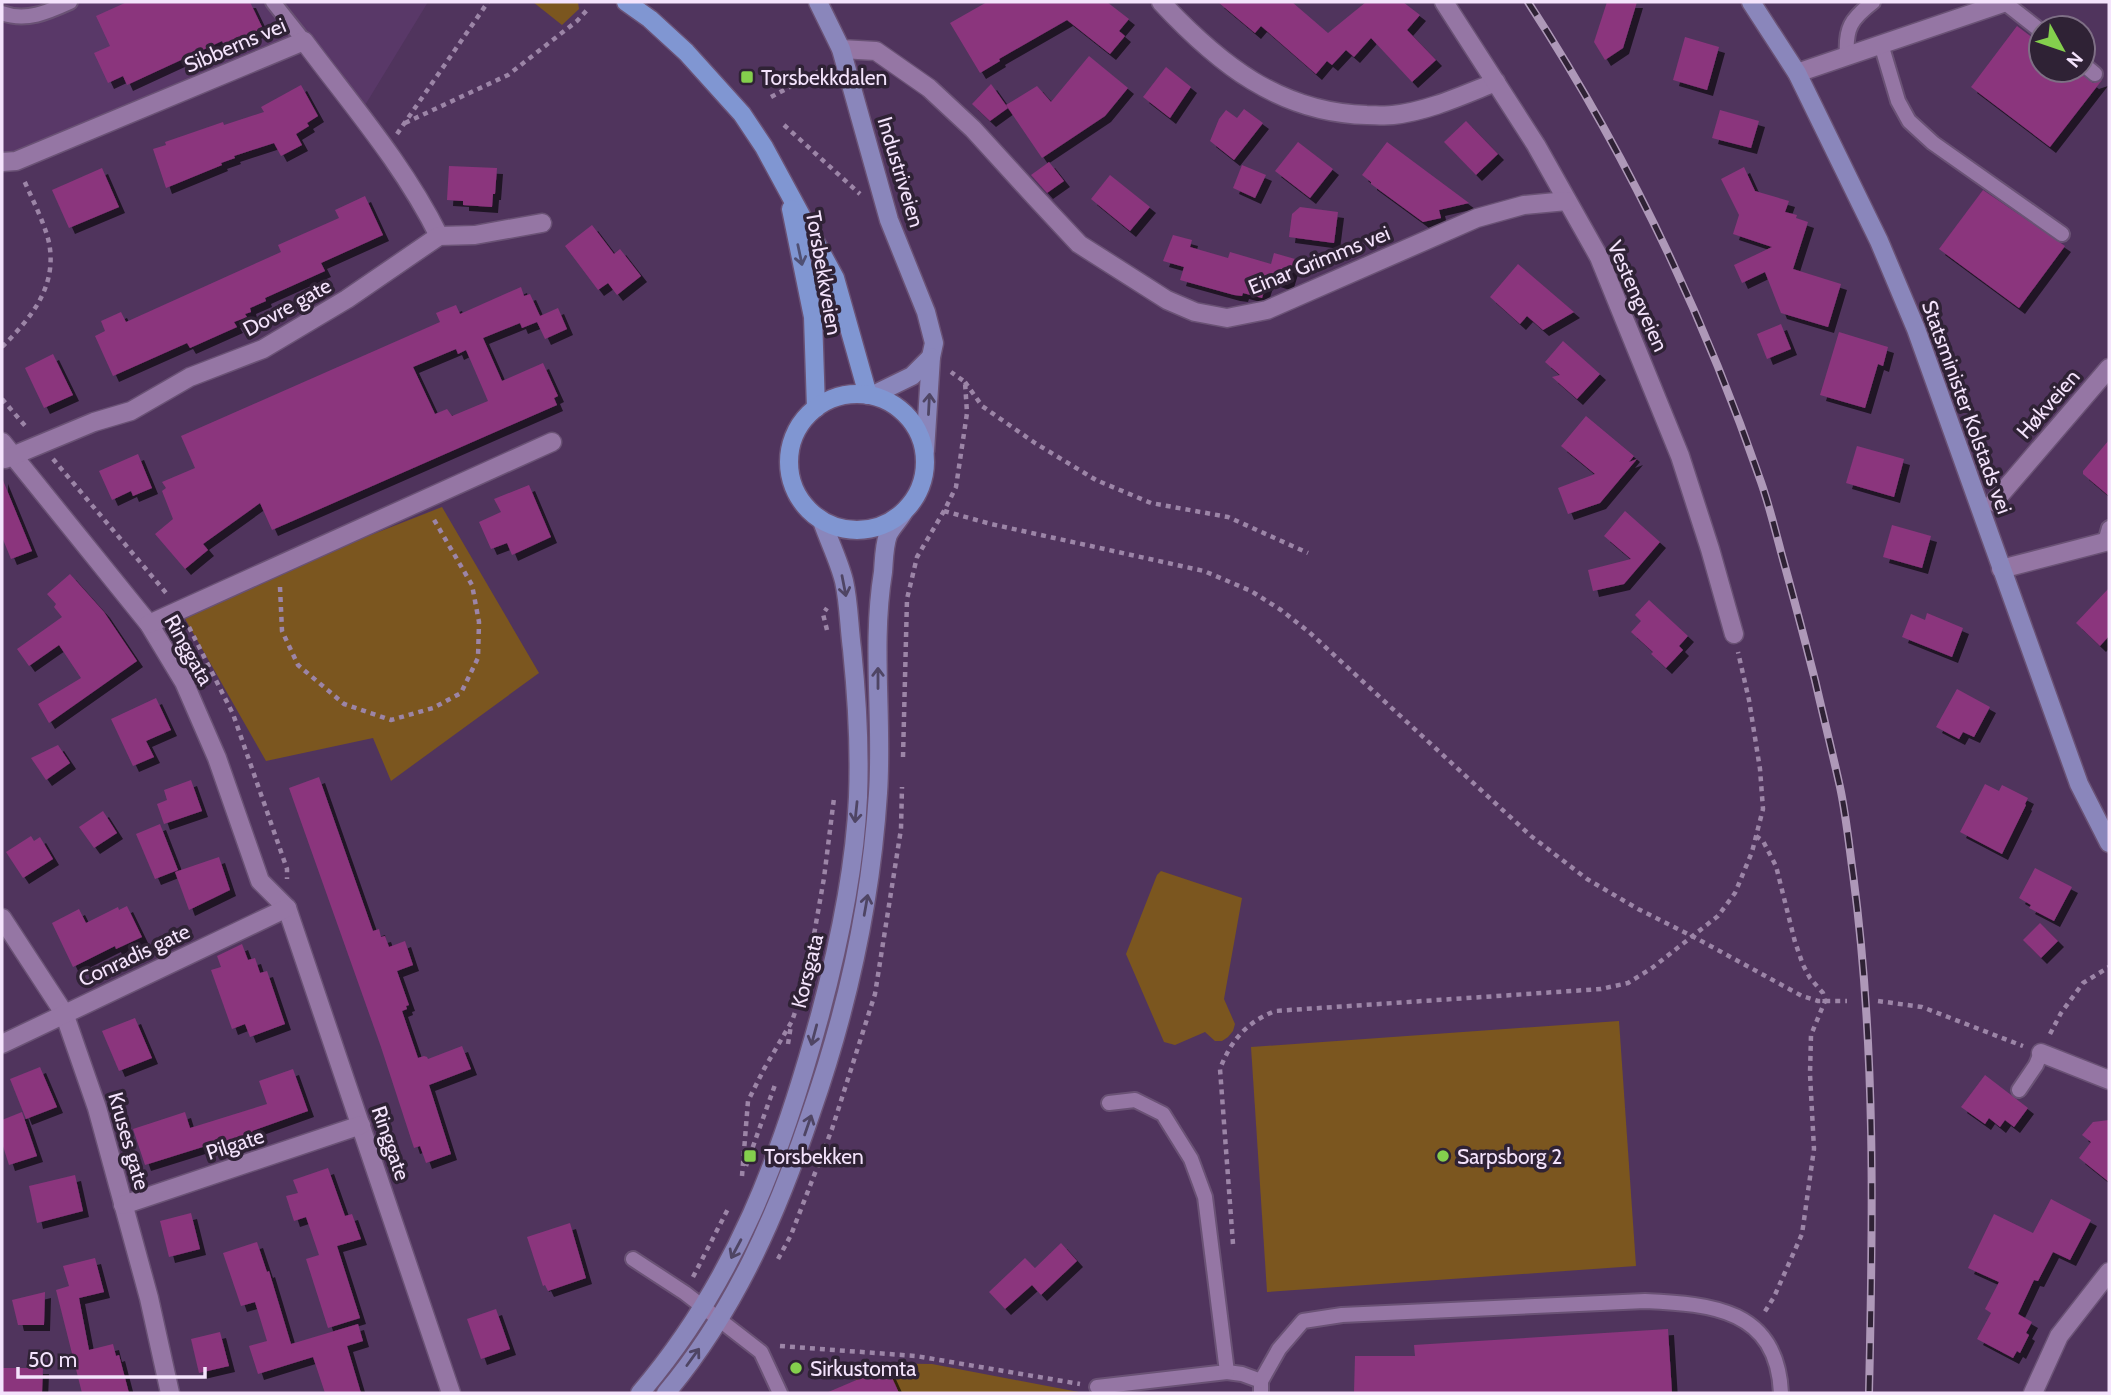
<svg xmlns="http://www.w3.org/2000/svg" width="2111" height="1395" viewBox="0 0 2111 1395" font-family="Cabin,sans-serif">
  <defs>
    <filter id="shadow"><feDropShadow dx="6" dy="6" stdDeviation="0" flood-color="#0009"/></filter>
  </defs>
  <rect width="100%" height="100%" fill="#50345d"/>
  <polygon fill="#593868" points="2,2 428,2 359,115 303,41 2,162"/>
  <g fill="#7b561f">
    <polygon points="533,2 578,2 579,9 562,25"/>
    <polygon points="442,507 539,673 391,781 373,738 266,761 180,610"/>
    <polygon points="1161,871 1242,898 1224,999 1235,1024 1233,1031 1228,1037 1222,1041 1215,1041 1205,1032 1175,1045 1164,1042 1126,954 1157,875"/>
    <polygon points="1619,1021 1636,1266 1267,1292 1251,1047"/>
    <polygon points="857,1363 932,1364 1084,1393 861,1393 853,1373"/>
  </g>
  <g fill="#8b357d" fill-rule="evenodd" filter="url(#shadow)">
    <polygon points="127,2 250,2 263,29 225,47 222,41 127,85 123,76 108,83 94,53 110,46 96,16"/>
    <polygon points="987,2 1107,2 1129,19 1119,31 1125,36 1110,54 1067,20 999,59 1000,61 980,73 950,23"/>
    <polygon points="1218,2 1292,2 1328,33 1366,2 1403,2 1420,15 1407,30 1436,60 1412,82 1371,38 1354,57 1346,50 1332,65 1327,61 1316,74 1261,26 1255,33"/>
    <polygon points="1607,2 1637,2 1623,48 1605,60 1594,42"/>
    <polygon points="2017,26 2041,44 2041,70 2076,70 2093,83 2102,80 2050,147 1971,87"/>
    <polygon points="1685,37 1719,47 1707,90 1673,80"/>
    <polygon points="1089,56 1128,88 1105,116 1042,158 1006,105 1037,86 1051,102"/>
    <polygon points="1166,67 1191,87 1170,118 1143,97"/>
    <polygon points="991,84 1008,108 990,121 972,104"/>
    <polygon points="301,85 318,116 307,123 309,126 296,134 302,145 281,156 274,143 234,156 235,158 221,163 222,165 166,188 153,149 166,145 165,142 223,122 224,125 264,112 261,107"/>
    <polygon points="1244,109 1263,123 1234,160 1210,141 1219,119 1226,110 1237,118"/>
    <polygon points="1720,110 1759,121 1751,148 1712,138"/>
    <polygon points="1466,121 1498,154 1476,175 1444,142"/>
    <polygon points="1298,142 1333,169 1310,198 1275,171"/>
    <polygon points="1387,142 1469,203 1439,210 1441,218 1423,222 1371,184 1371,182 1362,175"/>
    <polygon points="1049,162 1064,181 1047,193 1031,175"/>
    <polygon points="1242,165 1266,175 1255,198 1233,188"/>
    <polygon points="449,166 497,168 495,194 493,194 492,207 463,205 463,201 447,200"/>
    <polygon points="1744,167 1755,191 1789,201 1785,212 1797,215 1796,218 1808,222 1793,269 1841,284 1828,327 1781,313 1765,272 1742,283 1734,265 1772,247 1733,234 1739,215 1721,179"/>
    <polygon points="102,168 119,207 69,228 52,190"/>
    <polygon points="1110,175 1150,207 1130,231 1091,199"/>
    <polygon points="1983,190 2065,246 2019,308 1939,249"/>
    <polygon points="365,196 383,235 321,263 325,271 265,298 266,301 250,308 251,312 245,314 247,317 234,322 237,327 190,348 187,343 113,376 95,336 105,331 101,321 121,312 126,322 281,252 278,245 339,218 335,210"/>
    <polygon points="1300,207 1338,212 1334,243 1289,237 1292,214"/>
    <polygon points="592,225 614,254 620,249 641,276 617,295 608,283 598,290 565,246"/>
    <polygon points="1173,235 1192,240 1190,247 1228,258 1230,252 1271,264 1274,253 1295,259 1287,285 1268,279 1262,298 1243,293 1242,296 1234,295 1180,280 1184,267 1163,261"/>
    <polygon points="1518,264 1574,312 1543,330 1527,316 1520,324 1490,297"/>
    <path d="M521,287L524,296L530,294L540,316L558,308L567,329L545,339L537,322L522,328L520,323L483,338L502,381L543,363L558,396L554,398L557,405L272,530L260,503L203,544L208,550L185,569L155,534L173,519L162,491L166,488L162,482L195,468L181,436L440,322L436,313L456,305L460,314ZM456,349L458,354L466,350L488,401L452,416L447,409L435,414L413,367Z"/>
    <polygon points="1781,324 1791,349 1767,359 1757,334"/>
    <polygon points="1839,332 1888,347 1883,366 1878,364 1865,408 1820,395"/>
    <polygon points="1563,341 1600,374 1577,399 1552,377 1560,375 1545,362"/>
    <polygon points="53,354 73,395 44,408 25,368"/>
    <polygon points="1586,416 1634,456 1629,462 1637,459 1600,503 1568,514 1558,488 1595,474 1561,446"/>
    <polygon points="2109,440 2109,496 2083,474 2083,471"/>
    <polygon points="1857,446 1904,459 1894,497 1846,483"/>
    <polygon points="138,454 152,488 133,496 131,491 112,500 99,471"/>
    <polygon points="2,478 32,551 11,559 2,537"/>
    <polygon points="529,485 551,537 512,555 507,543 491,549 479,522 501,512 494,499"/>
    <polygon points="1625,511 1660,542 1624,584 1593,591 1588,570 1631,559 1604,536"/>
    <polygon points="1892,525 1931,536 1922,568 1883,557"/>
    <polygon points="70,574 104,612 137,661 49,723 38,704 81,678 59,645 29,666 17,649 62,617 54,607 56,604 47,594"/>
    <polygon points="2109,588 2109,636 2100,646 2076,623"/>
    <polygon points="1649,600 1688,636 1679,646 1683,650 1666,668 1651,654 1653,652 1631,632 1641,621 1635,615"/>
    <polygon points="1927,613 1963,628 1952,657 1902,637 1911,614 1925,620"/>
    <polygon points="1957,689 1990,707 1974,737 1963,732 1959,739 1936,727"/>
    <polygon points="156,698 171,730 146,741 154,757 133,766 111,719"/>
    <polygon points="58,745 70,763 46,780 31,758"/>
    <polygon points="319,777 373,931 379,929 381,937 385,936 389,947 405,941 413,965 397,971 409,1005 406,1006 407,1009 402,1011 418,1058 424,1056 427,1057 428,1059 462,1046 471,1069 429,1085 451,1154 426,1163 420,1146 414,1148 381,1047 289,788"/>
    <polygon points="191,780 202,811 164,824 157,804 167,800 164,790"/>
    <polygon points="1985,784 1999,791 2002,785 2028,798 2025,804 2026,805 2002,854 1960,832"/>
    <polygon points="103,811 117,833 94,848 79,827"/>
    <polygon points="160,824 178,870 155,879 136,834"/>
    <polygon points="31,836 34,841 40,837 53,859 23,878 6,852"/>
    <polygon points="219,857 230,890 189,910 175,872"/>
    <polygon points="2035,868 2072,887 2054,921 2029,908 2031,905 2019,898"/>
    <polygon points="127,906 142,937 116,949 115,946 73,967 52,923 79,909 86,923 118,907 119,910"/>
    <polygon points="2040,923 2058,941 2041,958 2023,940"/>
    <polygon points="242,944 248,960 255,958 260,973 267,971 285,1024 250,1037 245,1024 232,1029 211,970 221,967 217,956"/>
    <polygon points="135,1018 152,1058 119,1071 102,1031"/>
    <polygon points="40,1067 57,1107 26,1119 10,1079"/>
    <polygon points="293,1069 308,1111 252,1131 254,1135 235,1142 210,1148 209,1145 145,1165 133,1129 185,1112 190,1128 267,1104 259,1081"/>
    <polygon points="1985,1075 2028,1108 2014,1127 2005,1120 2000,1127 1989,1118 1985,1124 1961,1107"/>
    <polygon points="22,1112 37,1156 9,1165 2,1143 2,1120"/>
    <polygon points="2109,1120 2109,1182 2079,1158 2091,1142 2082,1135 2093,1122"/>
    <polygon points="328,1168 345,1216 352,1214 361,1239 337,1246 360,1318 328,1328 306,1259 319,1255 306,1217 294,1221 286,1196 298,1193 293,1180"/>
    <polygon points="75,1175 83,1211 37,1223 29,1186"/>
    <polygon points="2051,1199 2091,1220 2070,1260 2053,1252 2038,1281 2034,1280 2018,1314 2032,1322 2026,1333 2029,1335 2020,1353 2017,1351 2013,1358 1977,1339 1991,1313 1985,1309 1999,1282 1968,1268 1994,1214 2033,1233"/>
    <polygon points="191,1213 200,1249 169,1257 160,1221"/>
    <polygon points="570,1223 586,1278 548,1291 545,1285 543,1286 527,1237"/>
    <polygon points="257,1242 267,1272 269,1271 291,1344 358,1324 363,1341 347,1346 361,1393 325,1393 313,1357 258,1374 249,1346 267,1341 255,1302 241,1306 223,1253"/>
    <polygon points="1061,1243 1077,1261 1041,1295 1032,1285 1005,1309 989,1292 1025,1258 1035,1268"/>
    <polygon points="95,1258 104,1292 79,1298 89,1350 113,1344 116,1356 119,1355 129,1393 82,1393 56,1290 69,1286 63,1266"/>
    <polygon points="45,1292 44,1325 18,1325 12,1300"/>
    <polygon points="496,1309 510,1349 481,1359 467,1319"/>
    <polygon points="1668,1329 1672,1393 1354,1393 1355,1356 1415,1356 1414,1345"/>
    <polygon points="220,1332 229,1366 199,1373 191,1339"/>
    <polygon points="887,1367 899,1393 826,1393"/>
    <polygon points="3,1368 43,1368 42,1393 2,1393"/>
  </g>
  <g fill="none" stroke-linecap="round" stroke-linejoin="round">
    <defs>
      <g id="lane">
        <polyline points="273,2 304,41"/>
        <polyline points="2004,2 2041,31"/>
        <path d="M2,13C26,22 48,12 70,2"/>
        <polyline points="1881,44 1898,101 1909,121 1933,143 2062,234"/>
        <path d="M1847,56C1845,28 1851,19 1873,2"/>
        <polyline points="2083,64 2095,74"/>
        <polyline points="2105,542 2109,528"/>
        <polyline points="2019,1090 2036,1065 2041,1053"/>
        <polyline points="633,1259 685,1293 761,1352 780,1393"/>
        <polyline points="1227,1372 1242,1374 1261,1381 1261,1393"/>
        <path d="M1261,1381L1279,1349L1303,1321L1342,1315L1645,1301C1712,1304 1777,1309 1781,1393"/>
        <polyline points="1097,1387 1227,1372 1205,1197 1191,1159 1163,1114 1135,1100 1109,1103"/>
      </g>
      <g id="street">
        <path d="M1161,2C1218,63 1279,113 1367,115C1375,115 1385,116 1393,115C1429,111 1463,95 1496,82"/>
        <polyline points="1444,2 1536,145 1599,257 1680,456 1710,549 1734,634"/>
        <polyline points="841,49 876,51 929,88 973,129 1035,197 1079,244 1167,300 1195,312 1227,318 1267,310 1477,218 1524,205 1567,201"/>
        <polyline points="1797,73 2006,2"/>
        <path d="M2,162L16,161L304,41C351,104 404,165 439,236"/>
        <polyline points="2,442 149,624 184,682 217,758 260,881 287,908 451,1393"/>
        <polyline points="5,459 94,422 131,411 190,377 263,349 347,299 439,236 475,235 542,223"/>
        <polyline points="1994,502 2109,368"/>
        <polyline points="2001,569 2109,541"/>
        <polyline points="149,624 552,442"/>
        <polyline points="2,918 64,1013 97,1108 149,1298 170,1393"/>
        <polyline points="2,1044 287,908"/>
        <polyline points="2041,1053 2109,1080"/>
        <polyline points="123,1205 361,1125"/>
        <polyline points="2033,1393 2059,1336 2109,1272"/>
      </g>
      <g id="secondary">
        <polyline points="818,2 841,49 889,220 926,312 934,343 931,357 925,451"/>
        <polyline points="1751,2 1797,73 1879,241 1916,329 2079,784 2109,843"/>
        <polyline points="873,395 912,376 931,357"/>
        <path d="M640,1393C735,1282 782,1155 820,1015C839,944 855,870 858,797C860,747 857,698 852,649C849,627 849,603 844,581C839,561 829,541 822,521"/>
        <path d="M666,1393C735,1311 777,1214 811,1113C847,1010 871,903 878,793C883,720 871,645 883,572C884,560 884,546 888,535C891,528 899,520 903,513"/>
      </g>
      <g id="primary">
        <polyline points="626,2 650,19 686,52 742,114 764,147 835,278 868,395"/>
        <polyline points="791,209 813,317 816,408"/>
        <circle cx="857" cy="462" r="68"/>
      </g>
    </defs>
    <use href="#lane" stroke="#6a5275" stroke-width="18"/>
    <use href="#street" stroke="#6a5275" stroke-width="21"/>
    <use href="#secondary" stroke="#6a5275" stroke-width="21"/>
    <use href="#primary" stroke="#6a5275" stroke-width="21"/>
    <g stroke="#9c85a7" stroke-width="4.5" stroke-dasharray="5 5" stroke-linecap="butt">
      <polyline points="771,97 825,68"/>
      <polyline points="405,123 508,75 577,21 588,9"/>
      <polyline points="784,125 860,194"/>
      <polyline points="397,134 488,2"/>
      <path d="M2,347C29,320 55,290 50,249C48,229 31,197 23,178"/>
      <polyline points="965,382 982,406 1035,443 1096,480 1151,503 1228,517 1308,553"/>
      <polyline points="2,399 27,428"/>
      <polyline points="53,459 167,594"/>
      <polyline points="944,511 991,524 1204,571 1251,591 1281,610 1309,632 1531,836 1587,879 1638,909 1694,937 1802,996 1818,1001 1847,1001"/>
      <polyline points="280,587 282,631 298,665 344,704 391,720 433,708 461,693 478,658 479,622 472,585 433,518"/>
      <polyline points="189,627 233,714 287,869 287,879"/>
      <polyline points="827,630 823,614 827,608"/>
      <polyline points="903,757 907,599 917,557 944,511 956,487 967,413 965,382 951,372"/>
      <polyline points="1756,836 1763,841 1776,866 1795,942 1803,965 1810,978 1823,993 1825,1001 1811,1035 1810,1074 1814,1149 1802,1234 1774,1297 1764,1313"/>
      <polyline points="809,963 824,878 834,798"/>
      <polyline points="1878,1001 1922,1007 2023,1046"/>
      <polyline points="2050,1034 2061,1013 2083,983 2109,967"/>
      <polyline points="788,1044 791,1025"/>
      <polyline points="746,1166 776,1082"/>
      <polyline points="742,1176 748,1101 764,1069 792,1021 801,995"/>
      <path d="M1233,1244L1220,1069C1231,1040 1247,1022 1275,1011L1601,989L1628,983L1652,968L1718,916L1735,893L1752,852L1763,809L1760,769L1749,700L1738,652"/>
      <polyline points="778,1259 791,1235 832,1129 875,994 901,829 902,787"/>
      <polyline points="693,1277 729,1207"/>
      <polyline points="780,1346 916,1356 1080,1384"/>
    </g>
    <use href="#lane" stroke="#9576a4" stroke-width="14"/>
    <use href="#street" stroke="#9576a4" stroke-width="18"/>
    <use href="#secondary" stroke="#8a86bb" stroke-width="18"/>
    <use href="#primary" stroke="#8096d2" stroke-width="18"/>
    <defs>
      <path id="rail" d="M1528,2C1625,151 1703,313 1761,482C1769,505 1775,529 1781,552C1793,595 1804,637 1815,680C1823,715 1832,751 1840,787C1846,815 1849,845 1853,874C1876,1046 1873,1220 1869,1393"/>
    </defs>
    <use href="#rail" stroke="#ae98b8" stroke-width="8"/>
    <use href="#rail" stroke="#2f2235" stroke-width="5" stroke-dasharray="16" stroke-linecap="butt"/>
  </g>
  <defs><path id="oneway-shaft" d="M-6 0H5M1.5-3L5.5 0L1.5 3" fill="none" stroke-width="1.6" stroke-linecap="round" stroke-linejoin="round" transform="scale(1.75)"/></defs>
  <use stroke="#4f5074" href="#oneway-shaft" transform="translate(800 255) rotate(78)"/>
  <g stroke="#4f4564">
    <use href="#oneway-shaft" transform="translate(929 404) rotate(-87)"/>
    <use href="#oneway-shaft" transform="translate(844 586) rotate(79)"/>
    <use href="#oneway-shaft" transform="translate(878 678) rotate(-90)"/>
    <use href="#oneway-shaft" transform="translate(856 812) rotate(96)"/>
    <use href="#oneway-shaft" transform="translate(866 905) rotate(-80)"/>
    <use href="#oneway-shaft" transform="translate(814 1035) rotate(105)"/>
    <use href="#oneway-shaft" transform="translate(808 1125) rotate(-71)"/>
    <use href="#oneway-shaft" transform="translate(736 1249) rotate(118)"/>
    <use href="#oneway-shaft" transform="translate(693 1357) rotate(-54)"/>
  </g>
  <g fill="#84cf4d" stroke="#2f2235" stroke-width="2.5">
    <rect x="740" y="70" width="14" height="14" rx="3.5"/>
    <rect x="743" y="1149" width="14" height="14" rx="3.5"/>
    <circle cx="1443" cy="1156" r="7"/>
    <circle cx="796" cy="1368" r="7"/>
  </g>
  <g text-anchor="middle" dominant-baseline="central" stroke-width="7" stroke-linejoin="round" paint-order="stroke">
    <g font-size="21" fill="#f4e3fc" stroke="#2f2235">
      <text transform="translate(235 45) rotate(-23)">Sibberns vei</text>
      <text transform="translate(901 172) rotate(73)">Industriveien</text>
      <text transform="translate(1319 260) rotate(-22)">Einar Grimms vei</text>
      <text transform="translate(824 273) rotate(80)">Torsbekkveien</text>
      <text transform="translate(1638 296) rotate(66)">Vestengveien</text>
      <text transform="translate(287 307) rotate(-29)">Dovre gate</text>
      <text transform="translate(2048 404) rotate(-49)">Høkveien</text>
      <text transform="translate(1967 407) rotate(70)">Statsminister Kolstads vei</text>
      <text transform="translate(189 650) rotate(61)">Ringgata</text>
      <text transform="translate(134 955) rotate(-25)">Conradis gate</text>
      <text transform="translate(807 971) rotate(-76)">Korsgata</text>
      <text transform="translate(129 1141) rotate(74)">Kruses gate</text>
      <text transform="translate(391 1143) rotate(71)">Ringgate</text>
      <text transform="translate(235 1144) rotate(-18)">Pilgate</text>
    </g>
    <g font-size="21" fill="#f4e3fc" stroke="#2f2235" text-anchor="start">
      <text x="761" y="77">Torsbekkdalen</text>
      <text x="764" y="1156">Torsbekken</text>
      <text x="1457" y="1156">Sarpsborg 2</text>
      <text x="810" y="1368">Sirkustomta</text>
    </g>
  </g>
  <rect width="2111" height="1395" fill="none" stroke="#f4e3fc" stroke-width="7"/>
  <g transform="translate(2062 49) rotate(130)"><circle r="33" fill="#2f2235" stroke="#7e6f85" stroke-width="2"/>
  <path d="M0-5L12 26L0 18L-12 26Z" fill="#84cf4d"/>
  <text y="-10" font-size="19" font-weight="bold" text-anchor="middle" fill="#f4e3fc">N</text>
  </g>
  <path d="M18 1367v10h187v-10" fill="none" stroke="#f4e3fc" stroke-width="3.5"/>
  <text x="28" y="1367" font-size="21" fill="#f4e3fc" stroke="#2f2235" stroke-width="5" paint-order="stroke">50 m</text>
</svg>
